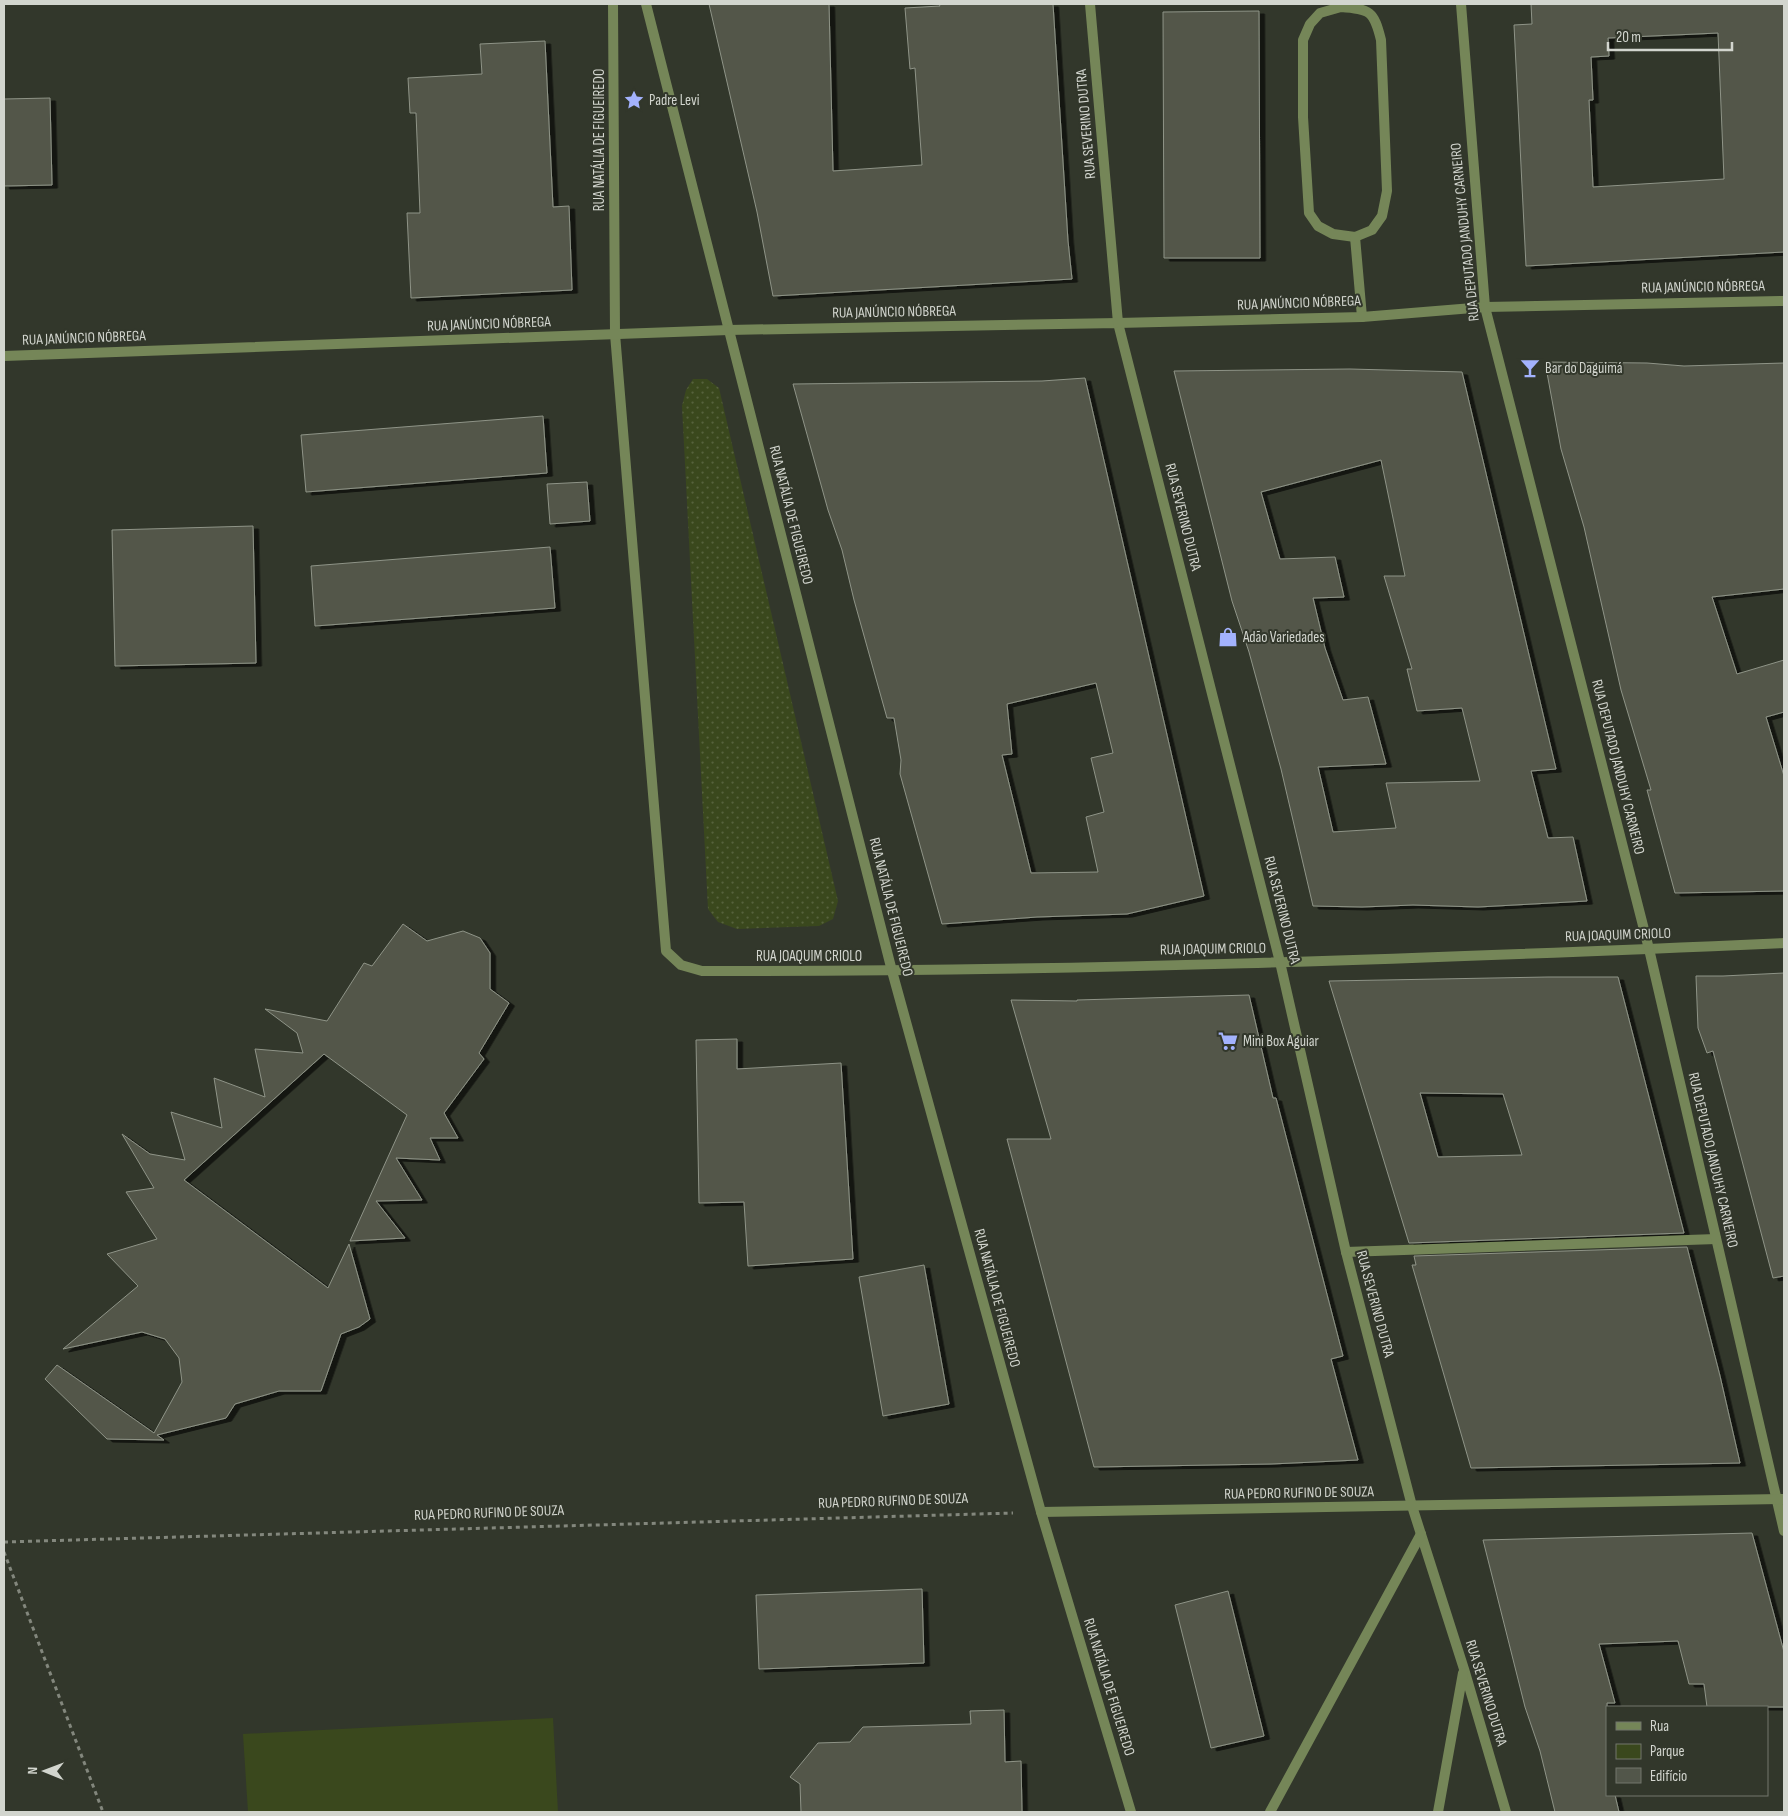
<svg xmlns="http://www.w3.org/2000/svg" width="1788" height="1816" viewBox="0 0 1788 1816" font-family="'Sofia Sans Condensed',sans-serif">
  <defs>
    <pattern id="green-dots" width="8" height="8" patternUnits="userSpaceOnUse" patternTransform="scale(1.25)"><rect width="8" height="8" fill="#3a481d"/><path d="M2 2h.1M6 6h.1" fill="none" stroke="#56623d" stroke-width="1.8" stroke-linecap="round"/></pattern>
    <filter id="shadow"><feDropShadow dx="5.5" dy="3" stdDeviation="0" flood-color="#0009"/></filter>
  </defs>
  <rect width="100%" height="100%" fill="#32372b"/>
  <polygon fill="url(#green-dots)" points="693,379 707,379 719,388 838,901 833,919 819,926 737,929 718,922 708,909 682,406 686,390"/>
  <polygon fill="#3a481d" points="553,1718 558,1812 248,1812 243,1734"/>
  <g fill="#52564a" stroke="#8f9487" fill-rule="evenodd" filter="url(#shadow)">
    <polygon points="709,4 829,4 833,171 922,165 915,68 910,69 905,8 940,6 939,4 1053,4 1068,241 1072,279 773,296 757,212"/>
    <path d="M1531,4H1784V252L1526,266L1514,25L1532,24ZM1718,33L1724,179L1593,187L1589,100H1593L1591,57L1609,56L1608,38Z"/>
    <polygon points="1259,11 1260,258 1164,258 1163,12"/>
    <polygon points="545,41 553,207 569,206 572,290 411,298 407,213 420,213 416,113 410,113 408,78 482,74 480,44"/>
    <polygon points="50,98 52,185 4,186 4,99"/>
    <polygon points="1545,362 1647,363 1684,366 1784,363 1784,589 1712,597 1737,674 1784,660 1784,712 1766,717 1784,776 1784,891 1675,893 1647,790 1651,790 1621,690 1584,527 1561,449"/>
    <path d="M1350,369L1462,372L1556,769L1531,771L1548,838L1573,837L1587,901L1478,907L1413,905L1362,907L1313,906L1281,769L1249,652L1232,601L1174,371ZM1381,460L1405,576H1384L1412,669H1407L1417,711L1462,708L1480,781L1386,783L1396,828L1333,832L1318,767L1386,764L1368,697L1343,700L1325,648L1313,598L1344,597L1335,557L1280,559L1261,492Z"/>
    <path d="M1085,378L1204,896L1127,914L1037,917L942,924L900,774L901,760L894,718H887L854,600L842,550L828,510L793,384L1042,381ZM1096,683L1113,753L1091,758L1104,812L1086,817L1098,872L1031,873L1002,755L1012,754L1007,704Z"/>
    <polygon points="543,416 547,473 306,492 301,435"/>
    <polygon points="587,482 590,521 550,524 547,484"/>
    <polygon points="253,526 256,663 115,666 112,530"/>
    <polygon points="550,547 555,608 315,626 311,566"/>
    <polygon points="403,924 427,941 463,931 480,938 490,953 490,989 509,1003 479,1053 484,1059 444,1113 458,1138 430,1138 440,1160 396,1158 422,1200 376,1201 405,1238 350,1241 407,1115 324,1054 184,1180 328,1288 349,1244 370,1319 359,1327 341,1334 321,1391 279,1391 235,1404 226,1418 157,1435 164,1440 107,1439 45,1379 57,1365 154,1433 182,1382 179,1358 165,1339 142,1332 63,1349 138,1286 107,1254 157,1239 126,1192 154,1188 122,1134 150,1154 185,1160 171,1112 222,1128 214,1078 265,1097 255,1049 303,1053 297,1033 265,1009 327,1021 364,963 372,966"/>
    <polygon points="1784,973 1784,1276 1773,1278 1713,1051 1707,1053 1698,1028 1696,976 1723,976"/>
    <path d="M1548,977H1618L1684,1233L1409,1243L1329,981ZM1420,1093L1503,1094L1522,1155L1438,1157Z"/>
    <polygon points="1249,995 1273,1098 1276,1098 1343,1356 1331,1359 1358,1460 1271,1464 1094,1467 1007,1139 1051,1139 1011,1000 1077,1001 1077,1000"/>
    <polygon points="737,1039 737,1069 841,1063 853,1259 748,1266 744,1202 699,1203 696,1040"/>
    <polygon points="1687,1247 1720,1376 1740,1463 1471,1468 1412,1265 1416,1265 1414,1256"/>
    <polygon points="924,1265 949,1404 883,1416 859,1277"/>
    <polygon points="1752,1533 1784,1652 1784,1707 1707,1707 1704,1684 1689,1684 1678,1641 1599,1644 1615,1703 1607,1703 1607,1795 1615,1795 1619,1812 1555,1812 1540,1751 1525,1707 1483,1540"/>
    <polygon points="922,1589 924,1663 759,1669 756,1595"/>
    <polygon points="1228,1591 1264,1736 1211,1748 1175,1605"/>
    <polygon points="1004,1710 1005,1762 1021,1761 1022,1812 801,1812 800,1784 790,1777 818,1743 850,1742 863,1727 971,1724 970,1711"/>
  </g>
  <g fill="none" stroke-linecap="round" stroke-linejoin="round">
    <g stroke="#83877d" stroke-width="3" stroke-dasharray="4 4" stroke-linecap="butt">
      <polyline points="4,1542 1013,1513"/>
      <polyline points="4,1552 103,1812"/>
    </g>
    <g stroke="#758658" stroke-width="10">
      <path d="M1341,7C1370,9 1374,11 1381,40L1387,191L1382,216L1372,230L1355,237L1333,234L1318,226L1309,213L1303,117V40L1310,24L1320,13Z"/>
      <polyline points="1355,237 1362,317"/>
      <polyline points="1346,1252 1716,1239"/>
    </g>
    <g stroke="#758658" stroke-width="10">
      <path d="M613,4L615,334L666,951L681,965L702,971C1063,972 1424,959 1784,943"/>
      <polyline points="646,4 892,971 1041,1512 1131,1812"/>
      <polyline points="1461,4 1485,307 1649,949 1784,1531"/>
      <polyline points="4,356 729,330 1118,323 1280,962 1346,1252 1412,1506 1464,1669 1506,1812"/>
      <polyline points="1041,1512 1784,1499"/>
      <polyline points="1270,1812 1421,1534"/>
      <polyline points="1438,1812 1463,1673"/>
    </g>
    <polyline stroke="#758658" stroke-width="10" points="1090,4 1118,323 1362,317 1485,307 1784,301"/>
  </g>
  <defs>
    <symbol id="sight-bare" viewBox="-9 -9 18 18"><path d="M0-6L1.8-2.2L6-1.7L2.9 1.2L3.7 5.4L0 3.3L-3.7 5.4L-2.9 1.2L-6-1.7L-1.8-2.2Z" fill="#a3b2fd" stroke="#32372b" stroke-width="2.5" paint-order="stroke"/></symbol>
    <symbol id="bar-bare" viewBox="-9 -9 18 18"><path d="M-6-5H6L.8 .8V4.5H3.5V6h-7V4.5H-.8V.8Z" fill="#a3b2fd" stroke="#32372b" stroke-width="2.5" paint-order="stroke"/></symbol>
    <symbol id="shop-bare" viewBox="-9 -9 18 18"><path d="M-5-2.5h2.3a2.7 3.5 0 0 1 5.4 0H5L5.5 6h-11ZM-1.5-2.5h3a1.5 2.3 0 0 0-3 0Z" fill="#a3b2fd" stroke="#32372b" stroke-width="2.5" paint-order="stroke"/></symbol>
    <symbol id="supermarket-bare" viewBox="-9 -9 18 18"><path d="M-6-5.5h2.5l.6 2H6L4.5 2H-2.5L-4.4-4H-6ZM-1.5 3.2a1.3 1.3 0 1 0 .1 0ZM3 3.2a1.3 1.3 0 1 0 .1 0Z" fill="#a3b2fd" stroke="#32372b" stroke-width="2.5" paint-order="stroke"/></symbol>
  </defs>
  <g fill-rule="evenodd">
    <use href="#sight-bare" x="620" y="86" width="28" height="28"/>
    <use href="#bar-bare" x="1516" y="354" width="28" height="28"/>
    <use href="#shop-bare" x="1214" y="623" width="28" height="28"/>
    <use href="#supermarket-bare" x="1214" y="1027" width="28" height="28"/>
  </g>
  <g text-anchor="middle" dominant-baseline="central" stroke-width="4" stroke-linejoin="round" paint-order="stroke">
    <g font-size="15" fill="#d2d5ce" stroke="#32372b" text-anchor="start">
      <text x="649" y="100">Padre Levi</text>
      <text x="1545" y="368">Bar do Daguimá</text>
      <text x="1243" y="637">Adão Variedades</text>
      <text x="1243" y="1041">Mini Box Aguiar</text>
    </g>
    <g font-size="15" fill="#d2d5ce" stroke="#32372b">
      <text transform="translate(1086 124) rotate(-95)">RUA SEVERINO DUTRA</text>
      <text transform="translate(599 140) rotate(-90)">RUA NATÁLIA DE FIGUEIREDO</text>
      <text transform="translate(1465 232) rotate(-96)">RUA DEPUTADO JANDUHY CARNEIRO</text>
      <text transform="translate(1703 287) rotate(-1)">RUA JANÚNCIO NÓBREGA</text>
      <text transform="translate(1299 303) rotate(-2)">RUA JANÚNCIO NÓBREGA</text>
      <text transform="translate(894 312) rotate(-1)">RUA JANÚNCIO NÓBREGA</text>
      <text transform="translate(489 324) rotate(-2)">RUA JANÚNCIO NÓBREGA</text>
      <text transform="translate(84 338) rotate(-2)">RUA JANÚNCIO NÓBREGA</text>
      <text transform="translate(791 515) rotate(76)">RUA NATÁLIA DE FIGUEIREDO</text>
      <text transform="translate(1183 517) rotate(76)">RUA SEVERINO DUTRA</text>
      <text transform="translate(1618 767) rotate(76)">RUA DEPUTADO JANDUHY CARNEIRO</text>
      <text transform="translate(891 907) rotate(76)">RUA NATÁLIA DE FIGUEIREDO</text>
      <text transform="translate(1282 910) rotate(76)">RUA SEVERINO DUTRA</text>
      <text transform="translate(1618 935) rotate(-2)">RUA JOAQUIM CRIOLO</text>
      <text transform="translate(1213 949) rotate(-1)">RUA JOAQUIM CRIOLO</text>
      <text x="809" y="956">RUA JOAQUIM CRIOLO</text>
      <text transform="translate(1713 1160) rotate(77)">RUA DEPUTADO JANDUHY CARNEIRO</text>
      <text transform="translate(997 1298) rotate(75)">RUA NATÁLIA DE FIGUEIREDO</text>
      <text transform="translate(1375 1304) rotate(75)">RUA SEVERINO DUTRA</text>
      <text transform="translate(1299 1493) rotate(-1)">RUA PEDRO RUFINO DE SOUZA</text>
      <text transform="translate(893 1501) rotate(-2)">RUA PEDRO RUFINO DE SOUZA</text>
      <text transform="translate(489 1513) rotate(-2)">RUA PEDRO RUFINO DE SOUZA</text>
      <text transform="translate(1109 1687) rotate(73)">RUA NATÁLIA DE FIGUEIREDO</text>
      <text transform="translate(1486 1693) rotate(73)">RUA SEVERINO DUTRA</text>
    </g>
  </g>
  <rect width="1788" height="1816" fill="none" stroke="#d2d5ce" stroke-width="10"/>
  <rect x="1606" y="1706" width="162" height="90" fill="#32372b" stroke="#72766c"/>
  <rect x="1616" y="1722" width="25" height="8" fill="#758658" stroke="#72766c"/>
  <text x="1650" y="1731" font-size="15" fill="#d2d5ce">Rua</text>
  <rect x="1616" y="1744" width="25" height="15" fill="#3a481d" stroke="#72766c"/>
  <text x="1650" y="1756" font-size="15" fill="#d2d5ce">Parque</text>
  <rect x="1616" y="1768" width="25" height="15" fill="#52564a" stroke="#72766c"/>
  <text x="1650" y="1781" font-size="15" fill="#d2d5ce">Edifício</text>
  <g transform="translate(45 1771) rotate(271)" stroke="#32372b" stroke-width="4" paint-order="stroke">
  <path d="M0-4L9 19L0 12L-9 19Z" fill="#d2d5ce"/>
  <text y="-8" font-size="14" font-weight="bold" text-anchor="middle" fill="#d2d5ce">N</text>
  </g>
  <path d="M1608 42v8h124v-8" fill="none" stroke="#d2d5ce" stroke-width="2.5"/>
  <text x="1616" y="42" font-size="15" fill="#d2d5ce" stroke="#32372b" stroke-width="4" paint-order="stroke">20 m</text>
</svg>
